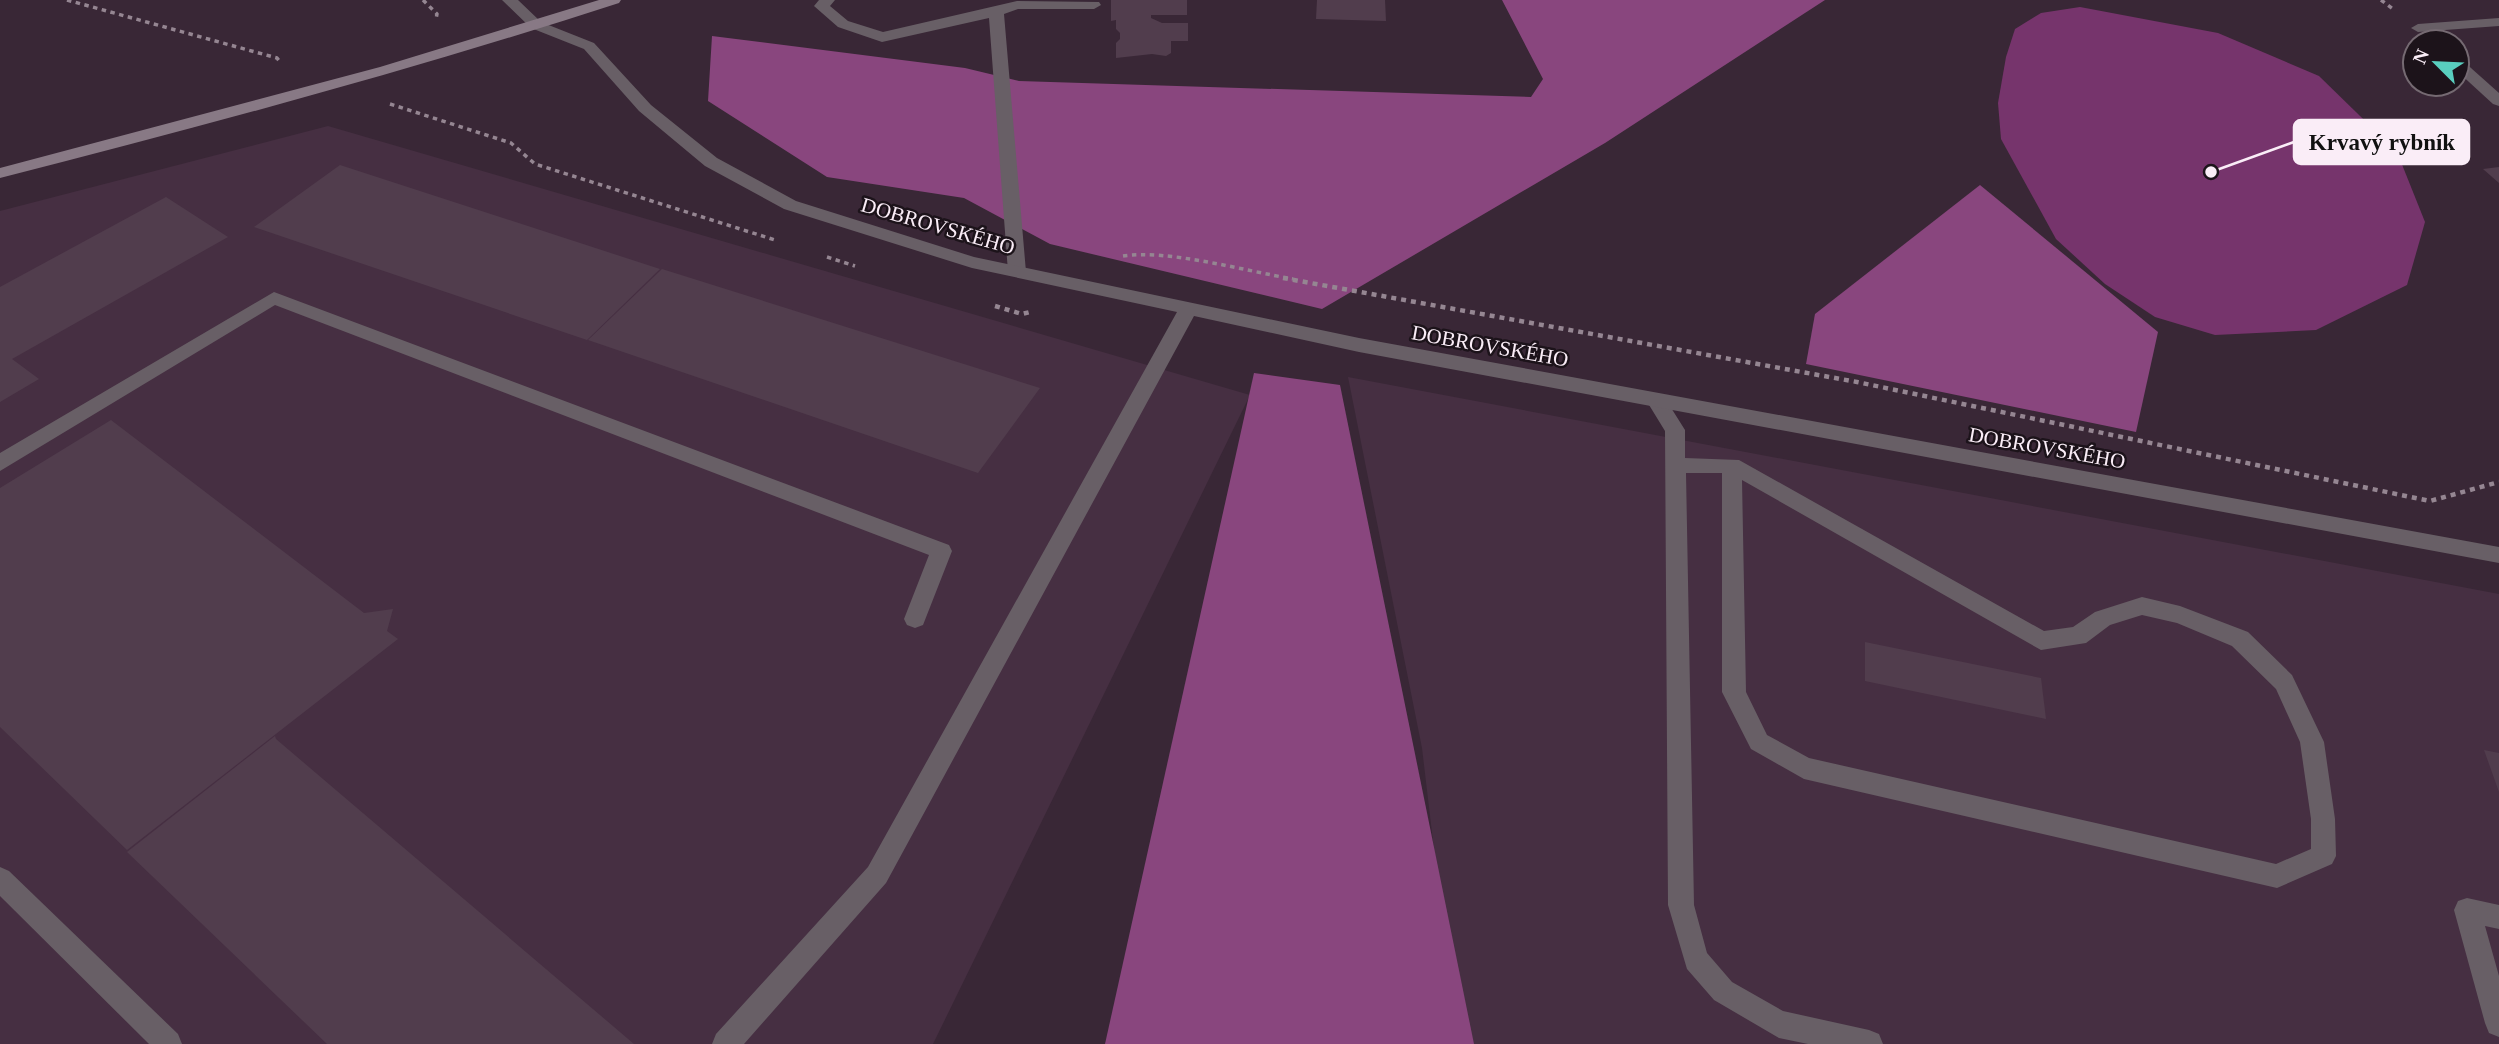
<svg xmlns="http://www.w3.org/2000/svg" width="2499" height="1044" viewBox="0 0 2499 1044" font-family="Georgia,serif">
  <rect width="100%" height="100%" fill="#392736"/>
  <g fill="#462f42">
    <polygon points="328,126 1250,395 933,1044 0,1044 0,211"/>
    <polygon points="1348,377 2499,594 2499,1044 1457,1044 1422,748"/>
  </g>
  <g fill="#89467e">
    <polygon points="1502,0 1825,0 1605,143 1322,309 1050,244 964,198 827,177 708,101 712,36 965,68 1019,81 1531,97 1543,79"/>
    <polygon points="1980,185 2158,332 2136,432 1806,364 1815,314"/>
    <polygon points="1254,373 1340,385 1474,1044 1105,1044"/>
  </g>
  <polygon fill="#76346c" points="2080,7 2218,33 2319,76 2397,152 2425,222 2407,285 2316,330 2215,335 2155,317 2105,284 2056,239 2001,139 1998,103 2006,57 2015,29 2041,13"/>
  <g fill="#513d4d">
    <polygon points="1111,0 1187,0 1187,15 1151,15 1151,18 1162,23 1188,23 1188,41 1171,41 1171,53 1166,56 1152,54 1116,58 1116,43 1120,39 1120,33 1116,29 1116,20 1111,21"/>
    <polygon points="1317,0 1385,0 1386,21 1316,19"/>
    <polygon points="340,165 660,269 587,340 254,227"/>
    <polygon points="2499,167 2499,183 2483,169"/>
    <polygon points="166,197 228,237 12,359 39,379 0,402 0,287"/>
    <polygon points="662,269 1040,388 978,473 588,340"/>
    <polygon points="111,420 364,613 393,609 387,631 398,639 127,850 0,727 0,488"/>
    <polygon points="1865,642 2041,678 2046,719 1865,681"/>
    <polygon points="275,736 276,739 634,1044 327,1044 127,852"/>
    <polygon points="2484,750 2499,753 2499,792"/>
  </g>
  <g fill="none" stroke-linecap="round" stroke-linejoin="round">
    <g stroke="#958692" stroke-width="3.5" stroke-dasharray="4.5 4.5" stroke-linecap="butt">
      <polyline points="67,0 277,58 280,62"/>
      <polyline points="423,0 437,14 436,19"/>
      <polyline points="2381,0 2393,9"/>
      <polyline points="390,104 511,143 535,164 775,240"/>
      <path d="M1123,256C1167,249 1246,271 1293,279"/>
      <polyline points="827,257 855,266"/>
    </g>
    <g stroke="#958692" stroke-width="4.5" stroke-dasharray="5 5" stroke-linecap="butt">
      <polyline points="1283,278 1857,382 2430,501 2499,482"/>
      <polyline points="995,306 1022,314 1030,312"/>
    </g>
    <g fill="#685f66" fill-rule="evenodd">
      <polygon points="819,0 835,0 830,6 848,21 883,32 1017,1 1099,2 1101,5 1094,9 1018,9 1004,14 1026,272 1023,276 1011,276 1008,272 989,18 882,42 838,27 814,6"/>
      <polygon points="274,292 949,545 952,551 923,625 915,628 907,625 904,619 929,555 275,305 0,471 0,453"/>
      <path d="M1656,393L1663,395L1685,430V458L1739,460L2044,631L2073,627L2095,612L2142,597L2180,606L2248,632L2292,675L2324,742L2335,819L2336,856L2332,864L2277,888L1804,779L1751,749L1722,692V473H1686L1694,905L1707,953L1732,982L1783,1011L1869,1030L1879,1034L1883,1044H1808L1779,1038L1714,1000L1687,969L1668,905L1665,431L1646,400L1649,395ZM1742,480L2041,650L2086,643L2110,625L2142,615L2177,623L2232,646L2276,689L2300,742L2311,819V849L2276,864L1809,758L1767,735L1746,692Z"/>
      <polygon points="0,867 9,871 178,1034 182,1044 149,1044 0,896"/>
      <polygon points="2467,898 2499,905 2499,929 2485,926 2499,976 2499,1037 2489,1033 2485,1023 2454,910 2458,901"/>
    </g>
    <g fill="#685f66" fill-rule="evenodd">
      <polygon points="502,0 518,0 541,22 594,43 651,105 717,158 796,201 974,257 1359,338 2499,547 2499,563 1359,352 1194,316 886,883 744,1044 712,1044 716,1034 868,867 1177,312 972,268 784,209 705,166 639,111 584,49 531,28"/>
      <polygon points="2499,18 2499,26 2418,32 2411,28 2418,24"/>
      <polygon points="2457,58 2462,60 2499,93 2499,106 2493,104 2457,71"/>
    </g>
    <path fill="#887985" fill-rule="evenodd" d="M599,0H621L619,3C415,69 208,125 0,178V168L380,67Z"/>
  </g>
  <g text-anchor="middle" dominant-baseline="central" stroke-width="5" stroke-linejoin="round" paint-order="stroke">
    <g font-size="21" fill="#faedf7" stroke="#1c131a">
      <text transform="translate(938 226) rotate(16)">DOBROVSKÉHO</text>
      <text transform="translate(1490 346) rotate(10)">DOBROVSKÉHO</text>
      <text transform="translate(2047 448) rotate(10)">DOBROVSKÉHO</text>
    </g>
  </g>
  <path fill="none" stroke="#faedf7" stroke-width="2.5" d="M2211 172L2294 142"/>
  <circle fill="#faedf7" stroke="#1c131a" stroke-width="2.5" cx="2211" cy="172" r="7"/>
  <rect fill="#faedf7" stroke="#faedf7" stroke-width="2.5" x="2294" y="120" width="175" height="44" rx="7"/>
  <g font-size="23" text-anchor="middle" font-weight="bold" fill="#111">
    <text x="2382" y="150">Krvavý rybník</text>
  </g>
  <g transform="translate(2436 63) rotate(294)"><circle r="33" fill="#1c131a" stroke="#756a72" stroke-width="2"/>
  <path d="M0-5L12 26L0 18L-12 26Z" fill="#59cebe"/>
  <text y="-10" font-size="19" font-weight="bold" text-anchor="middle" fill="#faedf7">N</text>
  </g>
</svg>
